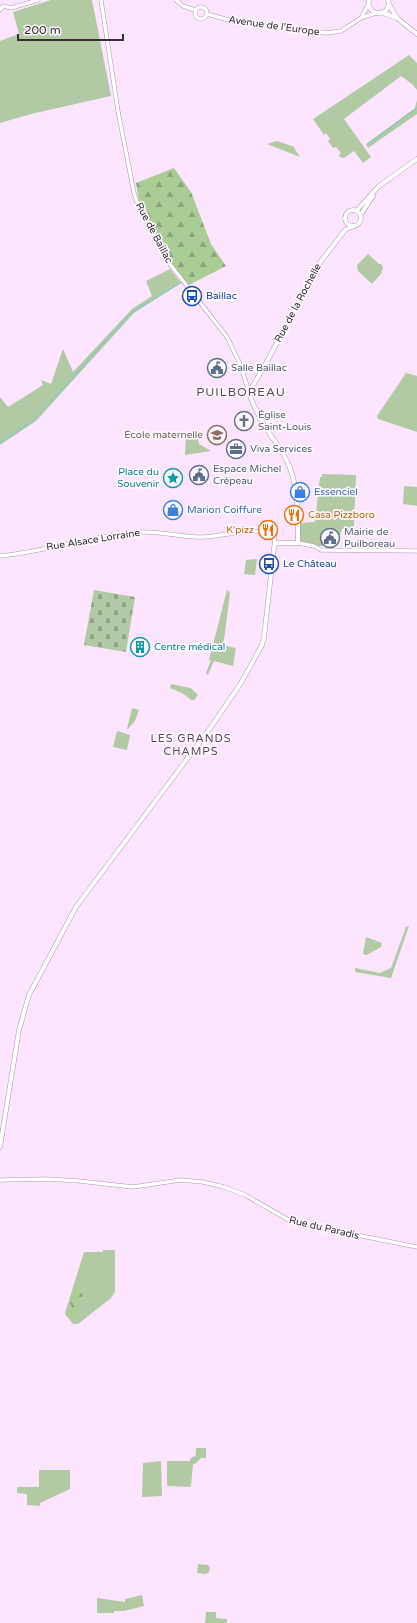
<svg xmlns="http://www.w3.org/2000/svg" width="417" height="1623" viewBox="0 0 417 1623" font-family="'Varela Round',sans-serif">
  <defs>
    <pattern id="forest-firs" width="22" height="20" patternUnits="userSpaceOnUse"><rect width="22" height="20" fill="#aacc95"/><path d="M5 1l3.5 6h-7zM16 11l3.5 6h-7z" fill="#8ba67b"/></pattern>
    <pattern id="cemetery-stones" width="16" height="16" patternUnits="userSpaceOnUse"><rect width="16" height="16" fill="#b1caa3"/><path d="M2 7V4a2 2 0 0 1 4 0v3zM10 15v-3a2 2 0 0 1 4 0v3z" fill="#91a486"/></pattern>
  </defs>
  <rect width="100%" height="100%" fill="#fee5ff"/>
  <g fill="#b1caa3">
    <polygon points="51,0 92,0 111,96 31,114 0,123 0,41 19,34 13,12"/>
    <polygon points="409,55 417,63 417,90 412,84 401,76 344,119 371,157 363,163 354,151 344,158 340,157 339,155 341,153 336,147 333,148 328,141 330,139 326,133 324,135 313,119"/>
    <polygon points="417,100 417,114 368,148 366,144 415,108"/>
    <polygon points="277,141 295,147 294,148 300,157 267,144"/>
    <polygon points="368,254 379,264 381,264 383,267 381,274 372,284 358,271 357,265"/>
    <polygon points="170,269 181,283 134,313 36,421 0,445 0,397 8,407 43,385 41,380 51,384 63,349 73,372 132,309 152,296 146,281"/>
    <polygon points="406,373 417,376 417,432 378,419 377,416"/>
    <polygon points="197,434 199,444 211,451 185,455 186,436"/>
    <path d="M322,474L356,475L354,526L352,528L345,527V529H342L339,538H333L335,529L327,530L326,543H323V546C315,546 306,545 300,540V523L315,522L320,477H322Z"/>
    <polygon points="404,486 417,487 417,506 403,504"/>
    <polygon points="257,559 255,575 244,574 246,560"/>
    <polygon points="227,590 230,593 224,640 222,645 236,648 233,666 214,661 208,675 206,673 211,660 209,660"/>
    <polygon points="171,684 191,688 198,695 194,700 191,700 182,693 170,688"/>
    <polygon points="132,708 139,710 135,721 128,729 127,729"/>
    <polygon points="117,731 130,735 127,750 113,747"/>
    <polygon points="409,926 391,978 355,972 355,968 380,973 391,968 406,927"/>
    <polygon points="366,937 382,943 381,947 367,955 363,954"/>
    <polygon points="103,1250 115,1250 115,1292 111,1298 78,1324 73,1324 65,1313 84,1252 103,1252"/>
    <polygon points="196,1448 206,1448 206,1458 201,1458 195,1464 193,1464 191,1486 189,1487 168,1486 167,1484 167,1461 190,1461 190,1459 196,1455"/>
    <polygon points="161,1461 162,1496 142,1497 143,1463"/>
    <polygon points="39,1470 70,1470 70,1489 40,1503 40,1506 27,1505 27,1494 17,1493 17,1487 39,1487"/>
    <polygon points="198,1564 208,1565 210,1568 209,1572 206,1574 197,1573"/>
    <polygon points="142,1595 144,1606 124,1611 114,1611 114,1613 97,1613 97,1598 125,1602 125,1599"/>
    <polygon points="206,1612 216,1612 216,1618 227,1619 227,1623 205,1623"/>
  </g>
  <g fill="url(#forest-firs)">
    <polygon points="174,168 191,192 211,244 226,266 189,285 167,257 139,201 136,183"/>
    <polygon points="75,1287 79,1288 80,1292 83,1295 81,1299 78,1299 76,1308 79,1309 79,1312 69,1319 65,1314 72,1307 70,1303"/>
  </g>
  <polygon fill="url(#cemetery-stones)" points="94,590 135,597 126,652 84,645"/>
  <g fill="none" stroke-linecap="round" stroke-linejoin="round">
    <g stroke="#78cadb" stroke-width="1">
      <polyline points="368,144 417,108"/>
      <polyline points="0,443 33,421 132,312 182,282"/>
    </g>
    <defs>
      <g id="tertiary">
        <polyline points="101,0 118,111 134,193 137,202 166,259 227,337 240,364 249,392"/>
        <polyline points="176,0 183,6 195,10"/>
        <circle cx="201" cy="13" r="6"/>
        <polyline points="0,10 3,6 11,8 38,0"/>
        <polyline points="207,14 236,22 327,33 341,31 361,18 376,13"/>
        <polyline points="361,18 368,5"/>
        <polyline points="298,543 314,546 321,550 417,551"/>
        <path d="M0,556C48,551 93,535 141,532C163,531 183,538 205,537C221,536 261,526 274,536L275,543"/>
        <polyline points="0,1180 47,1179 79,1181 133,1187 181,1180 203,1182 224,1187 245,1195 292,1222 417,1247"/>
      </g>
      <g id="secondary">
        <path d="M369,0C367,11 377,16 386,11L389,4L388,0"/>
        <polyline points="389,4 397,18 417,34"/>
        <polyline points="383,13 397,18"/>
        <circle cx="353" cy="218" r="8"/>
        <polyline points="357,210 379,186 417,159"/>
        <polyline points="361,214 373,196"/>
        <path d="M0,1147L19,1030L29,995L76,907L211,727L241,683L262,645L264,637L274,548L275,543H298C298,516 299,484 286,459C273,437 256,417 249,392L264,367L319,264L345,230L354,226"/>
      </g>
    </defs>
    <use href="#tertiary" stroke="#ac95ad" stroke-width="4.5"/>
    <use href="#secondary" stroke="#ac95ad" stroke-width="5"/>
    <use href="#tertiary" stroke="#fff" stroke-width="3.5"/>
    <use href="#secondary" stroke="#fff" stroke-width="4"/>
  </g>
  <defs>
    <symbol id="bus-ring" viewBox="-11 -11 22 22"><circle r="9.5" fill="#fef9ff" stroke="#1a4fb4" stroke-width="1.5"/><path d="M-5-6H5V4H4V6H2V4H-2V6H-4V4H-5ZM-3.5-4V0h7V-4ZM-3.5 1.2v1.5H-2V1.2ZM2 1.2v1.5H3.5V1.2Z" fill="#1a4fb4"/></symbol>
    <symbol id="civic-ring" viewBox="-11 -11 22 22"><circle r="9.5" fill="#fef9ff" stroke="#5c6f8a" stroke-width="1.5"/><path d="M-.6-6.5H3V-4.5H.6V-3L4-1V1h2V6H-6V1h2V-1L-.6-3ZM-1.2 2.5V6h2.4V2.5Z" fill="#5c6f8a"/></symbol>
    <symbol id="church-ring" viewBox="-11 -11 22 22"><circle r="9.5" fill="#fef9ff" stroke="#6b7280" stroke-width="1.5"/><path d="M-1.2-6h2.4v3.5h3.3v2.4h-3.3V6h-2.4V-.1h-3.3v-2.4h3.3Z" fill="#6b7280"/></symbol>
    <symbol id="school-ring" viewBox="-11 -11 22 22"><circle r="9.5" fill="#fef9ff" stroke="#8d6e63" stroke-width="1.5"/><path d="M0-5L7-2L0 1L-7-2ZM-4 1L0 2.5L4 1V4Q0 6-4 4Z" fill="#8d6e63"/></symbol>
    <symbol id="office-ring" viewBox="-11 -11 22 22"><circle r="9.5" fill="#fef9ff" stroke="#5c6f8a" stroke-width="1.5"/><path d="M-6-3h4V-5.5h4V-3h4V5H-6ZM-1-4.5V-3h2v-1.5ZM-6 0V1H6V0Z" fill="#5c6f8a"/></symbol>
    <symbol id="sight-ring" viewBox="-11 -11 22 22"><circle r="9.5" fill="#fef9ff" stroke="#0f9aa8" stroke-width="1.5"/><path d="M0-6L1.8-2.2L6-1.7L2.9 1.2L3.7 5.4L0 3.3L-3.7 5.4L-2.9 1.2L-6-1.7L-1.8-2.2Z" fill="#0f9aa8"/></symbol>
    <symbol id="shop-ring" viewBox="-11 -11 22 22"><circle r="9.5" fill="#fef9ff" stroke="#3f7fe0" stroke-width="1.5"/><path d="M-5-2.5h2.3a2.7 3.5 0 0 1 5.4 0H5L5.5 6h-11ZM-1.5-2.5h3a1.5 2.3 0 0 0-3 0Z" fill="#3f7fe0"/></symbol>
    <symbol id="restaurant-ring" viewBox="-11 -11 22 22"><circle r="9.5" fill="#fef9ff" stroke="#e8710a" stroke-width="1.5"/><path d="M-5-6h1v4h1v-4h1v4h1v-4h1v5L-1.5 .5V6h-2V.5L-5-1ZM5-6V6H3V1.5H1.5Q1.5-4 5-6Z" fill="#e8710a"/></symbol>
    <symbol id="building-ring" viewBox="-11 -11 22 22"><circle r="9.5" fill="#fef9ff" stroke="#0f9aa8" stroke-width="1.5"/><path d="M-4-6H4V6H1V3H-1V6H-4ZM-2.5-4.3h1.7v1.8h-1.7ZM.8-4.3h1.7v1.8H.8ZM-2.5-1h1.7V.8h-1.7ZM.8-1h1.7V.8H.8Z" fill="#0f9aa8"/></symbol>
  </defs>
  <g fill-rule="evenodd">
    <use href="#bus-ring" x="181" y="285" width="22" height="22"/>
    <use href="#civic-ring" x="206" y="357" width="22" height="22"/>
    <use href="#church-ring" x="233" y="410" width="22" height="22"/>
    <use href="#school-ring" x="206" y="424" width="22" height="22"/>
    <use href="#office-ring" x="225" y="438" width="22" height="22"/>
    <use href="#civic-ring" x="188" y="464" width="22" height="22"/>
    <use href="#sight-ring" x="162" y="467" width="22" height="22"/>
    <use href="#shop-ring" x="289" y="481" width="22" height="22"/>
    <use href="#shop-ring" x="162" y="499" width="22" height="22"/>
    <use href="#restaurant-ring" x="283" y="504" width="22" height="22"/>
    <use href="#restaurant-ring" x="257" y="519" width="22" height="22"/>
    <use href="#civic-ring" x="319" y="527" width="22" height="22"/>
    <use href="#bus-ring" x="258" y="553" width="22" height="22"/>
    <use href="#building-ring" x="129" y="636" width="22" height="22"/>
  </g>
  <g text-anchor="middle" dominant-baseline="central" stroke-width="3.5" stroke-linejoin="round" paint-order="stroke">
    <g font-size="10" fill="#382e38" stroke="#fef9ff">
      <text transform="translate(274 26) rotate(8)">Avenue de l'Europe</text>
      <text transform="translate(154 233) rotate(62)">Rue de Baillac</text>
      <text transform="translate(298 303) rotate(-62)">Rue de la Rochelle</text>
      <text transform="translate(93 540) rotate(-9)">Rue Alsace Lorraine</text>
      <text transform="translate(324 1228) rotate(13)">Rue du Paradis</text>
    </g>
    <g font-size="10" fill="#164399" stroke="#fef9ff" text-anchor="start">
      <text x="206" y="296">Baillac</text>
      <text x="283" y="564">Le Château</text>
    </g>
    <g font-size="10" fill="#4e5e75" stroke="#fef9ff" text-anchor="start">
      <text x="231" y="368">Salle Baillac</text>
      <text x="250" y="449">Viva Services</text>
      <text x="213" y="469">Espace Michel<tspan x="213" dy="12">Crépeau</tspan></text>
      <text x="344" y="532">Mairie de<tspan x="344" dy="12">Puilboreau</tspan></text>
    </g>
    <g font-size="10" fill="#5b616d" stroke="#fef9ff" text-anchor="start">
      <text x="258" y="415">Église<tspan x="258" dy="12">Saint-Louis</tspan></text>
    </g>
    <g font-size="10" fill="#785e54" stroke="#fef9ff" text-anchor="end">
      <text x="203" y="435">École maternelle</text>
    </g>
    <g font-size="10" fill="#0d838f" stroke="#fef9ff" text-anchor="end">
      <text x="159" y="472">Place du<tspan x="159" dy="12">Souvenir</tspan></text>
      <text x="154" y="647" text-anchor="start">Centre médical</text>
    </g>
    <g font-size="10" fill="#366cbe" stroke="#fef9ff" text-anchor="start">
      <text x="314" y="492">Essenciel</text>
      <text x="187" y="510">Marion Coiffure</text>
    </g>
    <g font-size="10" fill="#c56008" stroke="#fef9ff" text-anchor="start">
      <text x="308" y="515">Casa Pizzboro</text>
      <text x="254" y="530" text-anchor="end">K'pizz</text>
    </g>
    <g font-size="11" letter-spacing="1" fill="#5a455b" stroke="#fef9ff">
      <text x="191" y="738">LES GRANDS<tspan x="191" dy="13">CHAMPS</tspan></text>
    </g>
    <g font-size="12" letter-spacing="1" fill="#5a455b" stroke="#fef9ff">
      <text x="241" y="392">PUILBOREAU</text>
    </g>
  </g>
  <path d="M18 34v6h105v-6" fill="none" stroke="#382e38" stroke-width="2"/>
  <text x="24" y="34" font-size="12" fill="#382e38" stroke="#fef9ff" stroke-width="3" paint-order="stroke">200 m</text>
</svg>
